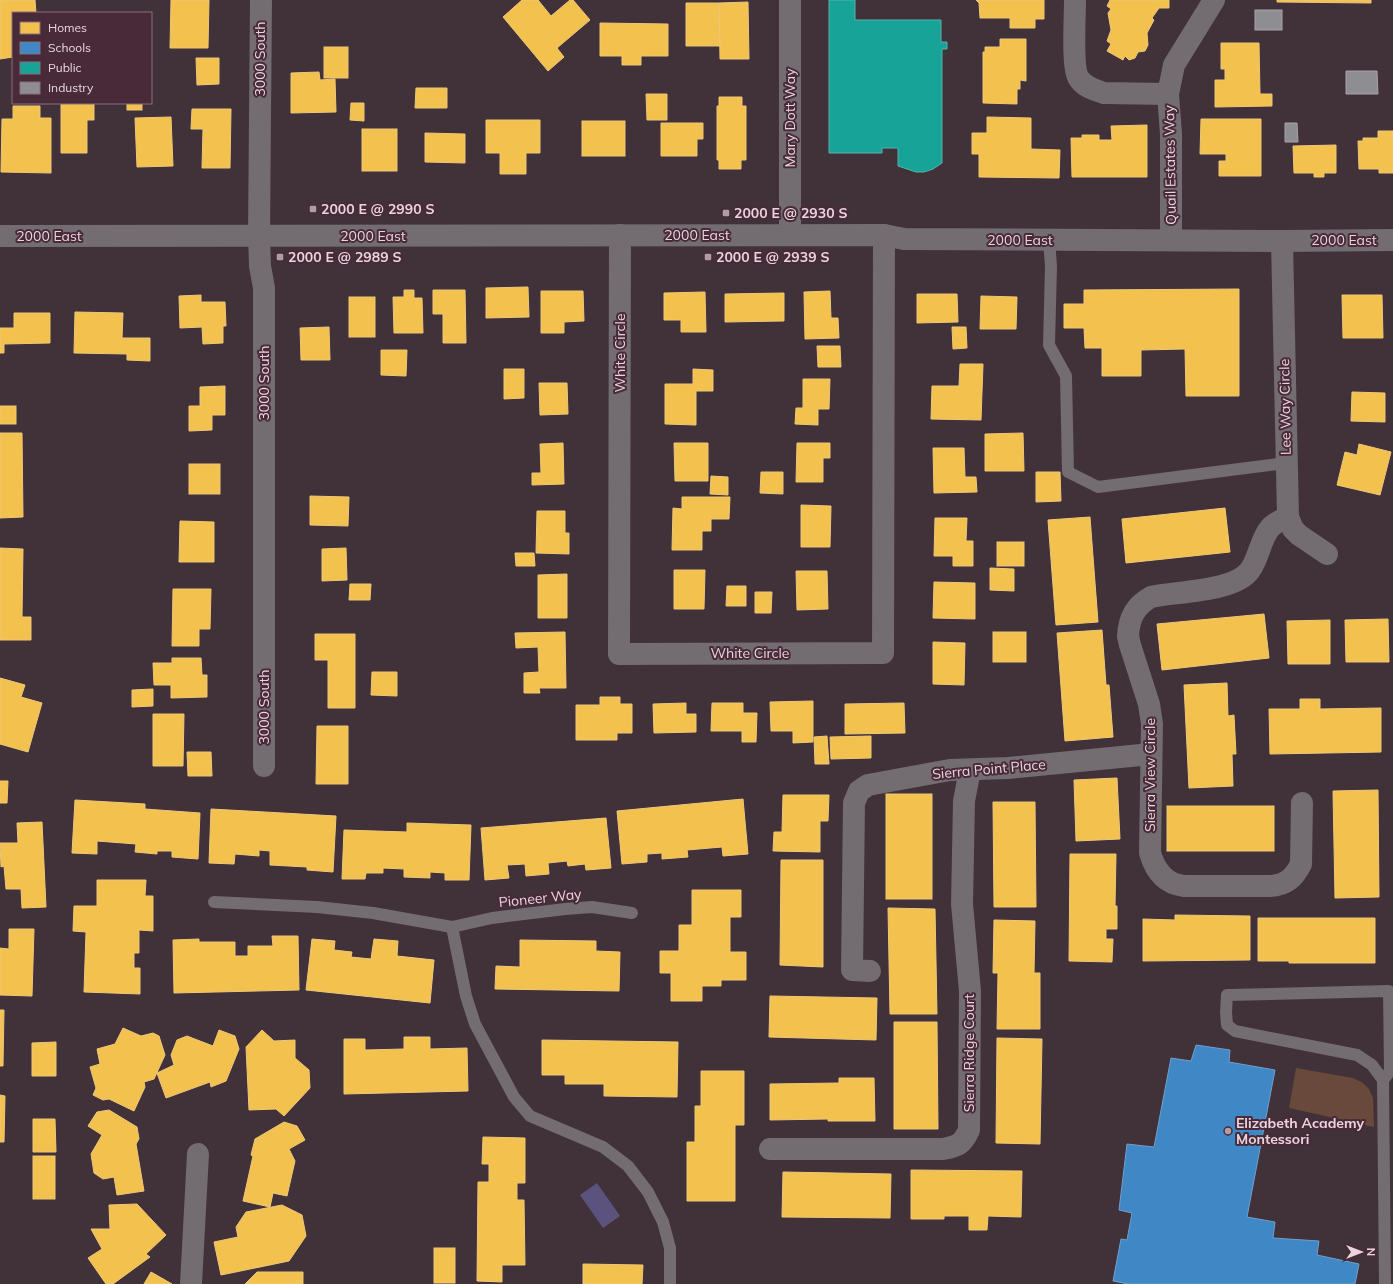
<svg xmlns="http://www.w3.org/2000/svg" width="1393" height="1284" viewBox="0 0 1393 1284" font-family="Mulish,sans-serif">
  <rect width="100%" height="100%" fill="#413139"/>
  <polygon fill="#68493c" points="1296,1068 1353,1078 1363,1083 1369,1089 1373,1098 1374,1127 1289,1108"/>
  <polygon fill="#5c527e" points="597,1183 620,1216 603,1228 580,1195"/>
  <g fill="#f2c14e" stroke="#f0c779">
    <polygon points="0,0 35,0 36,13 13,13 13,57 0,59"/>
    <polygon points="171,0 209,0 208,48 170,48"/>
    <polygon points="522,0 538,0 551,16 570,0 573,0 590,20 557,48 564,57 548,71 503,17"/>
    <polygon points="976,0 1044,0 1044,19 1035,19 1035,28 1010,28 1010,18 980,18 979,3"/>
    <polygon points="1110,0 1169,0 1169,8 1159,8 1152,18 1154,20 1147,33 1148,45 1145,51 1138,52 1135,58 1129,60 1125,56 1123,60 1107,51 1111,44 1107,41 1111,30 1108,13 1111,9 1107,6"/>
    <polygon points="1277,0 1371,0 1371,3 1277,2"/>
    <polygon points="748,2 749,59 720,59 719,3"/>
    <polygon points="686,3 719,3 720,46 686,46"/>
    <polygon points="600,23 668,24 668,56 641,56 641,65 622,65 622,56 600,56"/>
    <polygon points="1000,39 1026,39 1026,81 1020,80 1020,89 1017,89 1017,104 983,103 983,52 985,52 985,47 1000,47"/>
    <polygon points="1221,43 1259,43 1260,94 1272,94 1272,106 1215,107 1215,80 1225,80 1225,69 1221,69"/>
    <rect x="324" y="47" width="24" height="31"/>
    <polygon points="196,58 219,58 219,84 197,85"/>
    <polygon points="319,72 320,80 335,79 336,112 291,113 291,73"/>
    <polygon points="416,88 447,88 447,108 415,108"/>
    <polygon points="646,94 667,94 667,120 647,120"/>
    <polygon points="719,97 742,97 742,106 746,106 746,160 741,160 741,169 719,169 719,160 717,160 717,106 719,106"/>
    <polygon points="61,103 94,103 94,120 87,120 87,153 61,153"/>
    <rect x="127" y="103" width="15" height="7"/>
    <polygon points="351,103 364,103 364,121 350,120"/>
    <polygon points="13,106 40,106 40,118 51,118 51,173 1,172 2,119 13,119"/>
    <polygon points="192,109 231,109 230,168 202,168 203,129 191,129"/>
    <polygon points="171,117 173,166 137,167 135,118"/>
    <polygon points="987,117 1031,118 1031,149 1060,150 1059,178 979,177 979,154 972,154 972,133 987,133"/>
    <polygon points="1201,119 1261,119 1261,176 1219,176 1219,161 1226,161 1226,154 1200,154"/>
    <polygon points="486,120 540,120 540,153 526,153 526,174 500,174 500,153 486,153"/>
    <rect x="582" y="121" width="43" height="35"/>
    <polygon points="661,123 703,123 703,139 697,139 697,156 661,156"/>
    <polygon points="1147,125 1147,177 1072,177 1071,138 1082,138 1082,135 1099,135 1099,140 1112,140 1111,126"/>
    <rect x="362" y="129" width="35" height="42"/>
    <polygon points="1378,131 1393,131 1393,173 1379,173 1379,169 1359,169 1358,141 1363,141 1363,138 1378,138"/>
    <polygon points="425,133 465,134 465,163 425,162"/>
    <polygon points="1336,145 1336,173 1324,173 1324,177 1314,177 1314,173 1294,173 1293,146"/>
    <polygon points="528,287 529,317 486,318 486,288"/>
    <polygon points="1239,289 1239,396 1186,396 1185,349 1141,350 1141,376 1102,376 1102,348 1085,348 1084,328 1064,328 1064,304 1084,304 1084,290"/>
    <polygon points="404,290 414,290 414,298 422,298 423,333 394,333 393,297 404,297"/>
    <polygon points="433,290 465,290 466,343 443,343 443,314 433,314"/>
    <polygon points="541,291 583,291 584,321 564,322 564,333 541,333"/>
    <polygon points="830,291 831,318 838,318 839,338 805,339 804,292"/>
    <polygon points="705,292 706,332 681,332 681,320 664,320 664,293"/>
    <polygon points="784,293 784,321 725,322 725,294"/>
    <polygon points="917,294 957,294 958,322 917,323"/>
    <polygon points="201,295 201,302 225,302 226,326 223,326 223,343 203,344 202,327 180,328 179,296"/>
    <polygon points="1342,295 1382,295 1383,338 1343,338"/>
    <polygon points="981,296 1017,297 1016,329 980,329"/>
    <rect x="349" y="297" width="26" height="40"/>
    <polygon points="75,312 123,313 122,338 150,338 150,361 127,360 127,354 74,353"/>
    <polygon points="14,313 50,313 50,343 4,344 4,353 0,353 0,328 14,328"/>
    <polygon points="329,327 330,360 301,360 300,328"/>
    <polygon points="952,327 966,327 967,348 953,349"/>
    <polygon points="817,346 840,346 841,367 818,367"/>
    <polygon points="381,350 407,350 406,376 381,375"/>
    <polygon points="960,364 983,364 981,420 931,419 932,386 959,386"/>
    <polygon points="504,369 524,369 524,398 504,399"/>
    <polygon points="693,369 713,370 713,391 696,391 696,425 665,424 665,384 693,384"/>
    <polygon points="803,379 830,379 829,409 818,409 818,425 795,424 796,408 803,408"/>
    <polygon points="539,383 567,383 568,414 540,415"/>
    <polygon points="225,386 225,415 212,415 212,430 189,431 189,406 200,406 200,387"/>
    <polygon points="1352,392 1385,393 1385,422 1351,421"/>
    <rect x="0" y="406" width="16" height="18"/>
    <polygon points="0,433 22,433 23,517 0,518"/>
    <polygon points="1023,433 1024,471 985,471 985,434"/>
    <polygon points="563,443 564,484 532,485 532,473 541,473 540,444"/>
    <polygon points="674,443 708,443 708,481 675,481"/>
    <polygon points="797,443 830,443 830,458 823,458 823,482 796,482"/>
    <polygon points="1359,444 1391,452 1380,495 1337,485 1345,452 1357,455"/>
    <polygon points="933,448 964,448 965,477 976,477 977,492 934,493"/>
    <rect x="189" y="464" width="31" height="30"/>
    <polygon points="761,472 783,472 783,494 760,493"/>
    <polygon points="1036,472 1060,472 1061,501 1036,502"/>
    <polygon points="711,476 728,477 728,495 710,494"/>
    <polygon points="310,496 349,497 348,526 310,525"/>
    <polygon points="682,497 730,497 729,519 711,519 711,531 702,531 702,550 672,550 673,508 682,509"/>
    <polygon points="801,505 831,506 830,547 801,547"/>
    <polygon points="1225,508 1230,552 1126,563 1122,519"/>
    <polygon points="537,511 565,511 565,533 569,533 569,554 536,553"/>
    <polygon points="1090,517 1098,622 1056,625 1048,520"/>
    <polygon points="935,518 967,518 966,541 973,541 973,566 953,566 953,556 934,556"/>
    <polygon points="180,521 214,522 214,562 179,562"/>
    <rect x="997" y="542" width="27" height="24"/>
    <polygon points="0,548 23,549 22,617 31,617 31,640 0,640"/>
    <polygon points="346,548 347,580 322,581 322,549"/>
    <polygon points="515,553 534,553 535,566 516,566"/>
    <polygon points="990,568 1014,569 1014,591 990,590"/>
    <polygon points="674,570 705,570 704,609 674,609"/>
    <polygon points="796,571 827,571 828,609 797,610"/>
    <polygon points="567,574 567,618 538,618 538,575"/>
    <polygon points="934,582 975,583 975,619 933,618"/>
    <polygon points="350,584 371,584 370,600 349,600"/>
    <polygon points="727,586 746,586 746,606 726,606"/>
    <polygon points="173,589 211,589 210,629 199,629 199,646 172,646"/>
    <polygon points="755,592 772,592 771,613 755,613"/>
    <polygon points="1264,614 1269,658 1162,670 1157,624"/>
    <polygon points="1388,619 1389,662 1346,662 1345,620"/>
    <polygon points="1330,620 1330,664 1288,664 1287,621"/>
    <polygon points="1102,630 1106,685 1109,685 1113,737 1065,741 1057,633"/>
    <polygon points="565,632 566,688 539,688 540,693 524,693 524,673 539,672 538,647 516,648 515,633"/>
    <rect x="993" y="632" width="33" height="30"/>
    <polygon points="315,634 355,634 355,708 328,708 328,660 315,660"/>
    <polygon points="933,642 965,643 964,685 933,684"/>
    <polygon points="172,658 201,658 202,675 207,675 207,697 171,698 171,685 154,685 153,663 172,663"/>
    <polygon points="372,672 397,672 397,696 371,695"/>
    <polygon points="0,678 25,685 21,697 42,703 28,752 0,744"/>
    <polygon points="1227,683 1228,716 1234,715 1236,754 1232,754 1233,786 1189,788 1184,685"/>
    <polygon points="153,689 153,706 132,707 132,690"/>
    <polygon points="600,697 620,697 620,704 632,704 632,733 617,733 617,740 576,740 576,705 600,705"/>
    <polygon points="1300,699 1320,699 1320,709 1381,708 1381,752 1270,754 1269,709 1300,709"/>
    <polygon points="813,701 813,742 793,743 793,731 771,731 770,702"/>
    <polygon points="686,703 686,714 696,714 696,732 654,733 653,704"/>
    <polygon points="712,703 743,703 743,713 757,713 756,742 742,742 742,731 711,731"/>
    <polygon points="904,703 905,733 845,734 845,704"/>
    <polygon points="153,714 184,714 183,766 153,766"/>
    <polygon points="317,726 348,726 348,784 316,784"/>
    <polygon points="827,736 829,764 815,764 814,737"/>
    <polygon points="871,736 871,758 831,759 830,737"/>
    <polygon points="187,752 211,752 212,776 188,776"/>
    <polygon points="1117,778 1120,839 1076,841 1074,780"/>
    <polygon points="0,781 8,781 7,803 0,803"/>
    <polygon points="1378,790 1379,897 1335,898 1333,791"/>
    <rect x="886" y="794" width="46" height="105"/>
    <polygon points="783,795 829,795 828,821 820,821 820,852 773,851 774,832 782,832"/>
    <polygon points="743,799 748,854 723,856 722,847 687,850 688,857 662,859 662,853 647,854 647,862 622,864 617,811"/>
    <polygon points="75,800 145,804 145,809 200,813 198,859 172,857 172,851 157,851 157,854 135,852 136,844 97,841 97,854 72,853"/>
    <polygon points="993,802 1035,802 1036,907 994,907"/>
    <rect x="1167" y="806" width="107" height="45"/>
    <polygon points="211,809 336,816 333,872 307,870 307,867 270,865 270,851 259,850 259,856 235,854 234,864 209,863"/>
    <polygon points="606,818 611,868 586,870 585,864 568,866 567,861 548,863 549,874 526,876 525,864 507,865 509,878 485,880 481,828"/>
    <polygon points="42,822 46,907 22,908 21,889 6,889 4,866 1,867 0,843 18,843 17,823"/>
    <polygon points="407,823 471,825 469,880 445,880 445,873 430,872 430,878 404,877 404,869 383,868 383,873 366,873 365,879 342,879 344,830 407,832"/>
    <polygon points="1070,854 1116,854 1115,906 1117,906 1117,929 1106,929 1106,939 1113,939 1112,962 1069,961"/>
    <polygon points="781,860 823,860 823,967 780,965"/>
    <polygon points="97,880 146,880 145,896 153,896 153,931 139,930 139,953 134,953 134,968 140,968 140,994 84,992 86,932 73,931 74,906 97,906"/>
    <polygon points="692,890 741,890 741,917 730,917 730,952 746,952 746,980 721,980 721,986 702,986 702,1001 671,1001 671,973 660,973 660,951 679,951 679,925 692,925"/>
    <polygon points="888,908 935,909 937,1014 890,1014"/>
    <polygon points="1175,915 1250,916 1250,960 1143,961 1143,919 1175,920"/>
    <polygon points="1258,918 1375,918 1375,963 1289,963 1289,961 1258,961"/>
    <polygon points="994,920 1035,921 1034,973 1040,973 1040,1029 997,1029 998,973 993,973"/>
    <polygon points="9,929 34,929 32,996 0,995 0,948 9,949"/>
    <polygon points="272,936 298,936 299,990 174,993 173,940 199,939 199,942 235,942 235,956 248,956 248,946 273,946"/>
    <polygon points="312,939 335,941 334,950 352,952 351,957 371,959 374,939 398,941 397,956 434,960 430,1003 306,990"/>
    <polygon points="520,940 596,941 596,951 620,952 619,991 495,989 496,966 520,967"/>
    <polygon points="770,996 877,998 876,1040 769,1037"/>
    <polygon points="0,1010 4,1010 3,1066 0,1066"/>
    <polygon points="894,1022 937,1022 938,1129 894,1129"/>
    <polygon points="123,1028 141,1036 153,1033 159,1036 165,1055 154,1079 144,1082 145,1087 134,1111 109,1099 103,1100 93,1095 96,1088 90,1067 100,1064 97,1049 115,1044"/>
    <polygon points="219,1030 235,1036 239,1049 226,1081 211,1087 210,1082 166,1098 157,1073 174,1065 171,1055 177,1040 187,1036 213,1046"/>
    <polygon points="262,1030 274,1041 295,1040 295,1058 309,1070 310,1088 284,1116 276,1109 249,1110 246,1047"/>
    <polygon points="404,1037 430,1037 430,1049 467,1048 468,1091 344,1094 344,1039 365,1039 365,1050 404,1049"/>
    <polygon points="997,1038 1042,1039 1040,1144 996,1143"/>
    <polygon points="542,1040 678,1042 677,1097 604,1096 604,1084 565,1084 565,1075 542,1075"/>
    <polygon points="56,1042 56,1076 32,1076 32,1043"/>
    <polygon points="701,1071 744,1071 744,1125 735,1125 735,1201 687,1201 687,1142 695,1142 695,1106 701,1106"/>
    <polygon points="839,1078 874,1078 875,1121 828,1121 828,1119 770,1120 770,1084 839,1083"/>
    <polygon points="0,1095 5,1096 4,1142 0,1142"/>
    <polygon points="109,1110 137,1127 139,1139 136,1144 144,1191 117,1195 114,1177 103,1179 94,1173 91,1154 102,1135 88,1126 97,1112"/>
    <polygon points="33,1119 55,1119 56,1152 33,1152"/>
    <polygon points="284,1122 297,1126 305,1140 289,1149 295,1161 287,1196 273,1193 270,1207 243,1201 253,1156 251,1155 255,1139"/>
    <polygon points="483,1137 525,1138 525,1183 517,1183 517,1200 524,1200 525,1265 502,1265 502,1282 477,1281 478,1182 489,1182 489,1164 482,1164"/>
    <rect x="33" y="1156" width="22" height="43"/>
    <polygon points="911,1170 1022,1171 1021,1217 988,1216 987,1230 969,1230 969,1216 944,1216 944,1219 911,1219"/>
    <polygon points="783,1172 891,1174 890,1218 782,1217"/>
    <polygon points="137,1204 166,1235 146,1254 150,1257 113,1284 106,1284 88,1258 102,1249 91,1229 110,1229 109,1205"/>
    <polygon points="282,1205 302,1215 306,1236 289,1261 221,1275 214,1242 238,1237 236,1227 246,1212"/>
    <rect x="434" y="1248" width="21" height="35"/>
    <polygon points="583,1264 643,1265 642,1284 583,1284"/>
    <polygon points="151,1272 172,1284 144,1284"/>
    <polygon points="257,1272 303,1272 303,1284 245,1284"/>
  </g>
  <polygon fill="#3f88c5" stroke="#729fcc" points="1196,1045 1230,1050 1229,1062 1275,1070 1247,1217 1275,1222 1273,1238 1319,1241 1317,1255 1359,1264 1355,1284 1128,1284 1113,1281 1121,1239 1127,1240 1132,1213 1119,1210 1127,1144 1154,1147 1171,1058 1191,1061"/>
  <polygon fill="#17a398" stroke="#56b2ad" points="829,0 855,0 855,20 941,20 941,42 947,42 947,49 942,49 942,163 933,169 924,172 916,172 898,166 898,148 882,148 882,153 829,153"/>
  <g fill="#8d8d92" stroke="#a9a3a9">
    <rect x="1255" y="10" width="27" height="20"/>
    <polygon points="1346,71 1377,71 1378,94 1346,94"/>
    <polygon points="1285,123 1297,123 1298,142 1285,142"/>
  </g>
  <g fill="none" stroke-linecap="round" stroke-linejoin="round">
    <g stroke="#736c71" stroke-width="12">
      <polyline points="1049,240 1051,266 1049,345 1066,376 1068,472 1098,487 1286,463"/>
      <polyline points="214,902 317,907 373,913 452,927 492,918 565,909 592,907 632,913"/>
      <polyline points="452,927 466,996 475,1024 514,1097 530,1116 603,1147 628,1166 648,1192 663,1222 670,1248 670,1284"/>
      <polyline points="1383,1080 1390,1071 1389,991 1227,995 1226,1012 1227,1025 1235,1031 1357,1055 1372,1065 1383,1080 1385,1284"/>
    </g>
    <g stroke="#736c71" stroke-width="22">
      <polyline points="261,0 259,236 260,266 264,288 264,766"/>
      <polyline points="790,0 790,235"/>
      <path d="M1075,0C1075,16 1072,66 1078,77C1083,87 1095,90 1104,93L1168,94"/>
      <polyline points="620,235 619,654 883,653 884,235"/>
      <polyline points="1171,240 1171,134 1168,94 1174,65 1214,0"/>
      <polyline points="1282,241 1288,517 1293,529 1299,535 1327,554"/>
      <path d="M1288,517C1282,520 1274,523 1270,528C1260,540 1259,558 1250,570C1235,592 1177,591 1151,597C1135,606 1129,618 1128,636L1130,645L1149,704L1152,724L1150,853C1155,870 1165,884 1184,886H1270C1286,885 1294,878 1301,864L1302,803"/>
      <polyline points="870,971 852,970 854,803 859,791 868,785 950,770 1008,768 1151,754"/>
      <path d="M770,1149H943C958,1146 962,1145 969,1130L970,991L962,904L964,801L970,770"/>
      <polyline points="191,1284 198,1154"/>
    </g>
    <polyline stroke="#736c71" stroke-width="22" points="0,236 884,235 904,239 1282,241 1393,240"/>
  </g>
  <g fill="#af9ca4" stroke="#482a38" stroke-width="1.5">
    <rect x="309" y="205" width="8" height="8" rx="2"/>
    <rect x="722" y="209" width="8" height="8" rx="2"/>
    <rect x="276" y="253" width="8" height="8" rx="2"/>
    <rect x="704" y="253" width="8" height="8" rx="2"/>
    <circle cx="1228" cy="1131" r="4"/>
  </g>
  <g text-anchor="middle" dominant-baseline="central" stroke-width="4" stroke-linejoin="round" paint-order="stroke">
    <g font-size="14" fill="#ead5de" stroke="#482a38">
      <text transform="translate(260 59) rotate(-90)">3000 South</text>
      <text transform="translate(790 118) rotate(-90)">Mary Dott Way</text>
      <text transform="translate(1170 165) rotate(-91)">Quail Estates Way</text>
      <text x="697" y="235">2000 East</text>
      <text x="49" y="236">2000 East</text>
      <text x="373" y="236">2000 East</text>
      <text x="1020" y="240">2000 East</text>
      <text x="1344" y="240">2000 East</text>
      <text transform="translate(620 353) rotate(-90)">White Circle</text>
      <text transform="translate(264 383) rotate(-90)">3000 South</text>
      <text transform="translate(1285 407) rotate(-91)">Lee Way Circle</text>
      <text x="750" y="653">White Circle</text>
      <text transform="translate(264 707) rotate(-90)">3000 South</text>
      <text transform="translate(989 769) rotate(-5)">Sierra Point Place</text>
      <text transform="translate(1150 775) rotate(-90)">Sierra View Circle</text>
      <text transform="translate(540 898) rotate(-6)">Pioneer Way</text>
      <text transform="translate(969 1053) rotate(-90)">Sierra Ridge Court</text>
    </g>
    <g font-size="14" font-weight="bold" fill="#ead5de" stroke="#482a38" text-anchor="start">
      <text x="321" y="209">2000 E @ 2990 S</text>
      <text x="734" y="213">2000 E @ 2930 S</text>
      <text x="288" y="257">2000 E @ 2989 S</text>
      <text x="716" y="257">2000 E @ 2939 S</text>
      <text x="1236" y="1123">Elizabeth Academy<tspan x="1236" dy="16">Montessori</tspan></text>
    </g>
  </g>
  <rect x="12" y="12" width="140" height="92" fill="#482a38" stroke="#896e7a"/>
  <rect x="20" y="22" width="20" height="12" fill="#f2c14e" stroke="#896e7a"/>
  <text x="48" y="32" font-size="12" fill="#ead5de">Homes</text>
  <rect x="20" y="42" width="20" height="12" fill="#3f88c5" stroke="#896e7a"/>
  <text x="48" y="52" font-size="12" fill="#ead5de">Schools</text>
  <rect x="20" y="62" width="20" height="12" fill="#17a398" stroke="#896e7a"/>
  <text x="48" y="72" font-size="12" fill="#ead5de">Public</text>
  <rect x="20" y="82" width="20" height="12" fill="#8d8d92" stroke="#896e7a"/>
  <text x="48" y="92" font-size="12" fill="#ead5de">Industry</text>
  <g transform="translate(1361 1252) rotate(90)" stroke="#482a38" stroke-width="3" paint-order="stroke">
  <path d="M0-3L7 15L0 10L-7 15Z" fill="#ead5de"/>
  <text y="-6" font-size="11" font-weight="bold" text-anchor="middle" fill="#ead5de">N</text>
  </g>
</svg>
